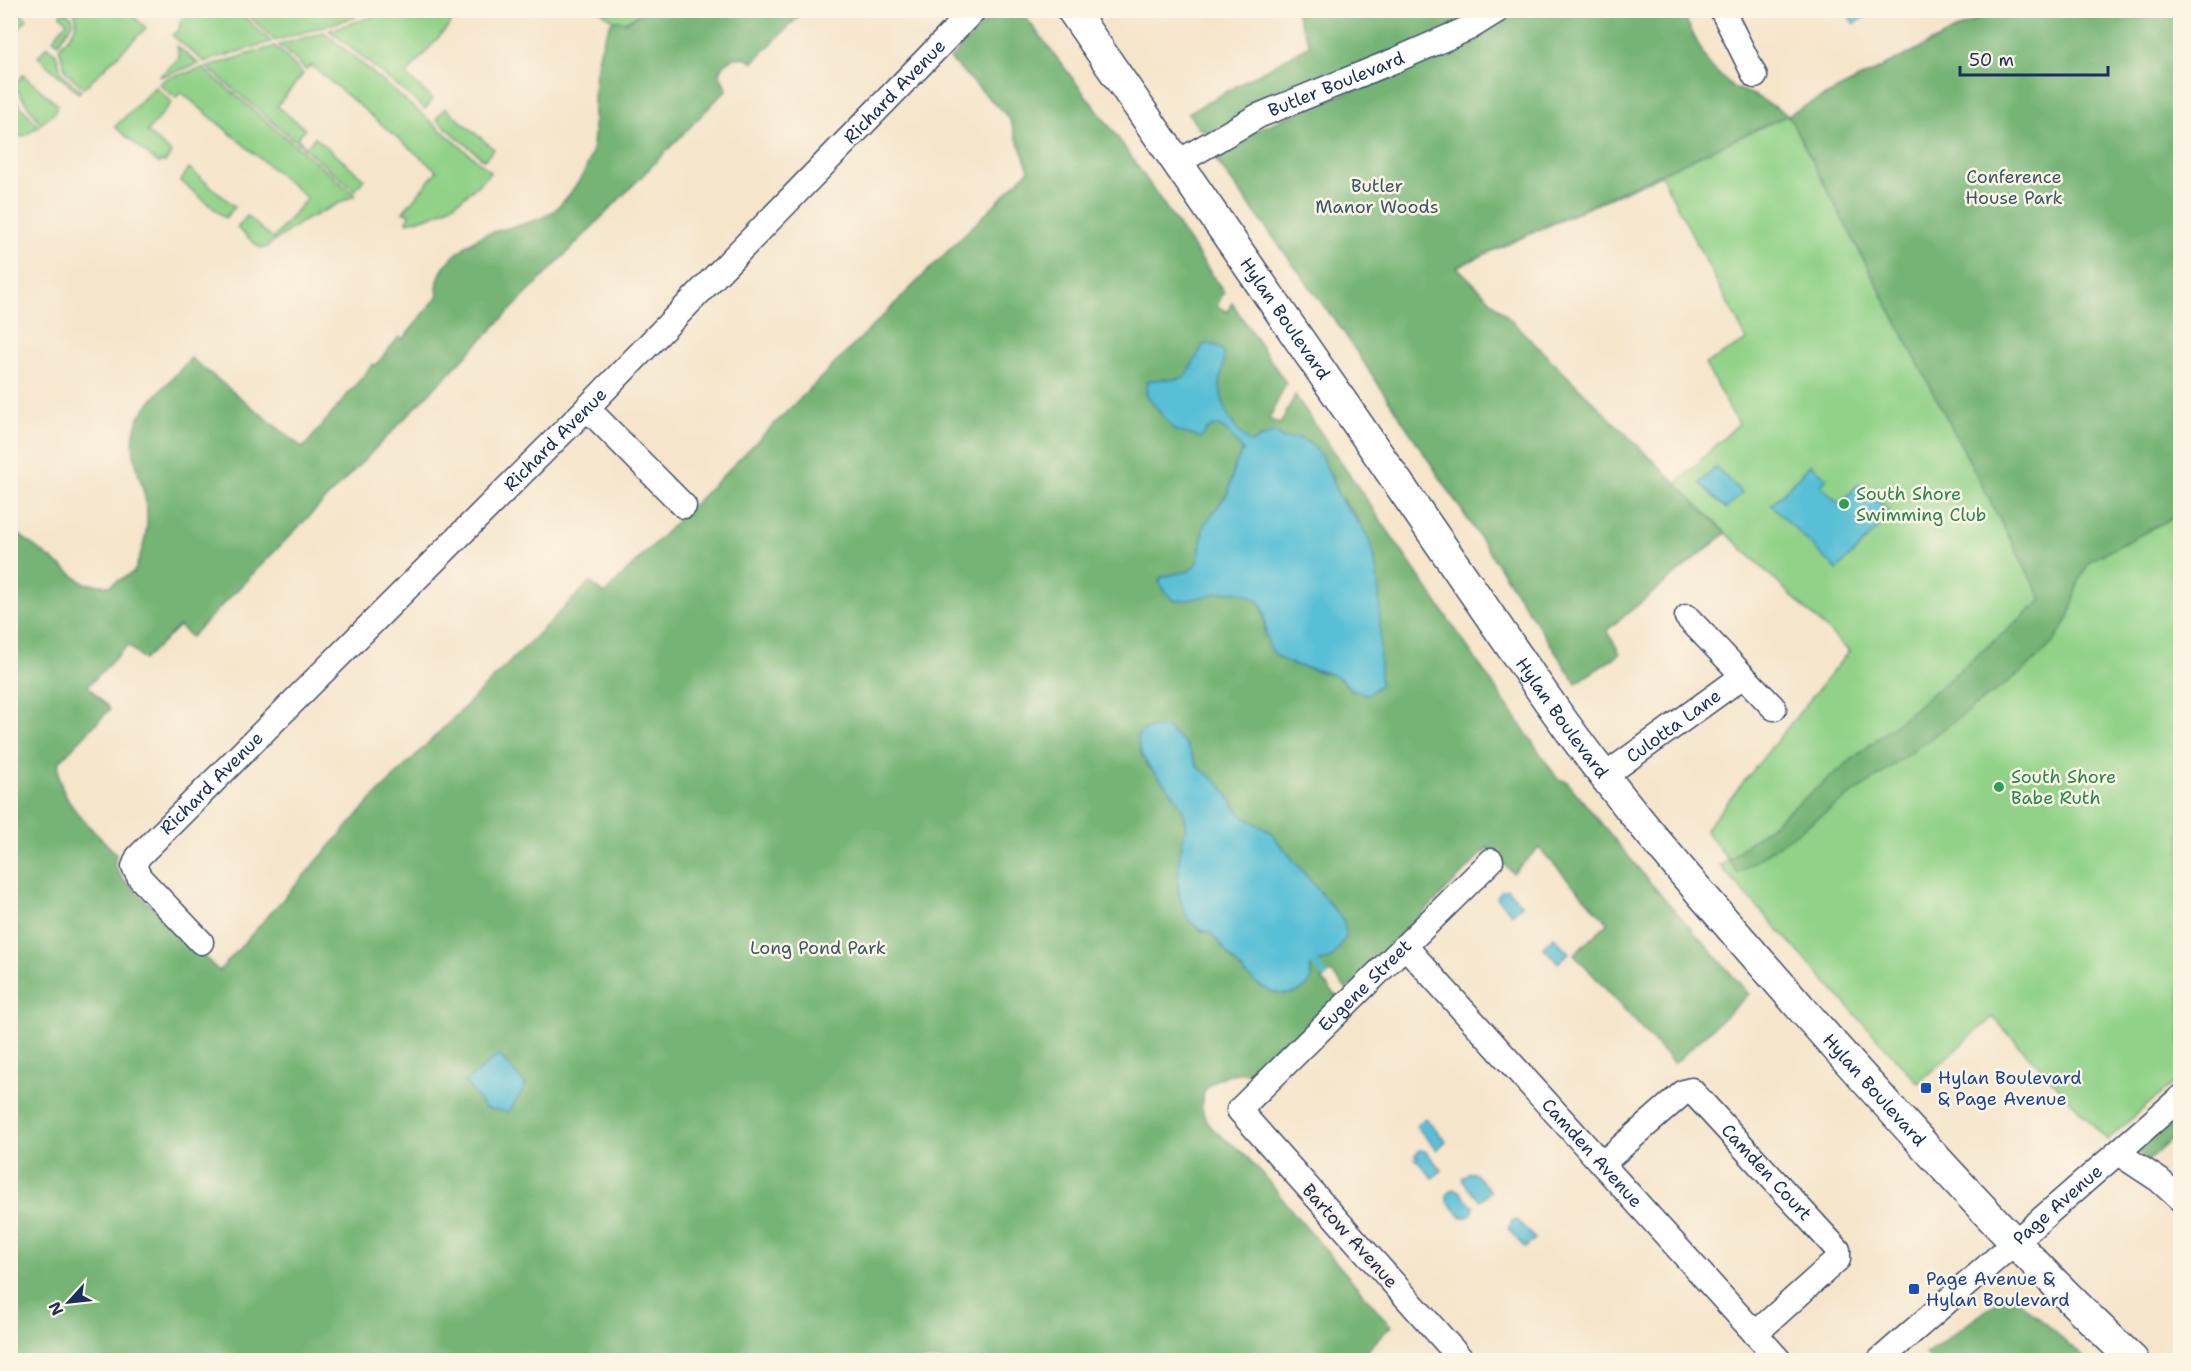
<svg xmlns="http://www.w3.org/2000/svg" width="2191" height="1371" viewBox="0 0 2191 1371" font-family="'Shantell Sans',sans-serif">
  <rect width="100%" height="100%" fill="#fcf5e5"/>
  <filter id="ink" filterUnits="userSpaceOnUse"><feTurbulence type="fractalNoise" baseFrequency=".0167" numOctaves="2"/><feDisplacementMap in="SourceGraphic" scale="12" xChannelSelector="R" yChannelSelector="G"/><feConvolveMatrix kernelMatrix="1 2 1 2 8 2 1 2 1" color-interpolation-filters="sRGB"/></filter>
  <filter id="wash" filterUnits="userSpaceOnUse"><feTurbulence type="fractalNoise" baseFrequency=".008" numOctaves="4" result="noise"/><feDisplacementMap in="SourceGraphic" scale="24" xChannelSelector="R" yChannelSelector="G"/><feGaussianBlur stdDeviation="1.35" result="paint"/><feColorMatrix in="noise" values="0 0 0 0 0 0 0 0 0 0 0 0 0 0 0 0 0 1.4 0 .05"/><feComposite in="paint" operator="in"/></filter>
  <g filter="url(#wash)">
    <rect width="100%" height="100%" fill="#f5e5cb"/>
    <g fill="#91d288" stroke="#568073" stroke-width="1.5" fill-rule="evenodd">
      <polygon points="190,10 238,11 271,42 204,62 172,35 179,30 181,20"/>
      <path d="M395,10L423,11C430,21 433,16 444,14L451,17V23L406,75L433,99L425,109L329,30Z"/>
      <polygon points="10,11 17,11 27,19 19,29 11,21"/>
      <polygon points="64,11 72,17 73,23 58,43 53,39 67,22 60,15"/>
      <path d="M128,11L146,28L84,88L66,72L59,48C68,37 82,27 74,12Z"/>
      <polygon points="244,11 349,11 356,17 275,41"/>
      <polygon points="600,11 646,11 622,23 613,20"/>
      <path d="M1517,11H1681L1744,134L1788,115L1993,11H2180V1077L2107,1140L1993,1017L1918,1083L1720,866L1728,860L1705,830L1849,651L1726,533L1607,630L1620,654L1576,683L1345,334L1216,160L1298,112L1400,72ZM1661,175L1747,340L1705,364L1738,424L1676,484L1457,267Z"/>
      <path d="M324,32L491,172C467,197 443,217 407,222L409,213L403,212L437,171L311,65L306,70L279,45Z"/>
      <polygon points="47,46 56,54 62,74 81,91 78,93 38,57"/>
      <polygon points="177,46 199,64 159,77 179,58"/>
      <polygon points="275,46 303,74 277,106 305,129 297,138 306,147 315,137 364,179 355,191 207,67"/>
      <polygon points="203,68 355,195 300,223 265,248 260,248 237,228 247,216 273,239 307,198 181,92 176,98 159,84 167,78"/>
      <polygon points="23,75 57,104 56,111 41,124 14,86"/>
      <polygon points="155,87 172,102 147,132 172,153 164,163 161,161 159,164 115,127"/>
      <polygon points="11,96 39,126 24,136 11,138"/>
      <polygon points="445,108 494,149 484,160 436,119"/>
      <polygon points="189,168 235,207 225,218 181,181"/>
    </g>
    <g fill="#74b474" stroke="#487269" stroke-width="1.5" fill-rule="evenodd">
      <path d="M646,10L804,11L753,62C739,53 723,58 720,75L727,89L191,637L179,626L144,660L128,645L88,686L110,709L59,762C53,799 94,829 116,854L114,865L122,878L219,971L373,798L590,582L604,594L1029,170L1009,118L950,59L996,11H1021L1116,135L1224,292L1217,306L1227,312L1232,303L1286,383L1269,419L1280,424L1295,395L1557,778L1567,782L1648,880L1749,994L1674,1064L1574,954L1608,923L1539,848L1513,873L1488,848L1347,990L1331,972L1322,980L1339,999L1264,1074C1241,1069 1198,1075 1202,1108C1205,1130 1231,1141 1245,1155C1262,1172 1277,1192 1292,1211C1325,1249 1358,1288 1391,1326L1358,1360H11L10,528L84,583L109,586L134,572C143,550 150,527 146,504C142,475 126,452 137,422C142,407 178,373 191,358L303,448L373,364L375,366L399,337L403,339L438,296C435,282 440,270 451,259C461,249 471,241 484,235C507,226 543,224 560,205C571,193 582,179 588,164C597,142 593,118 594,95C595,70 599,43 613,20L626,22ZM1260,437L1283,439L1331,473L1336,492L1357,518L1375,556L1379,685L1353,692L1336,676L1295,665L1264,635C1267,607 1257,588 1225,591C1220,592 1215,594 1211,594C1195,594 1175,586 1159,582L1162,577L1189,571L1198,562L1204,525L1228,493L1235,465L1251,444ZM1186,744L1198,767L1220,785L1242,816L1270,832L1344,921L1324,961L1311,966V980L1289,994C1240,981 1241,968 1211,933L1201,931C1195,923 1186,914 1182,904C1168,875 1195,835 1182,807C1175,791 1158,776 1145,764Z"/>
      <polygon points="1295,11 1485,11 1208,133 1198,128 1188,113 1310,45"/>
      <polygon points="1517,11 1681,11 1709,65 1734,88 1754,95 1788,115 1993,11 2180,11 2180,514 2090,561 2080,578 2069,618 2054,642 2027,668 1876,778 1738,873 1728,860 1908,714 2042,600 1788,115 1457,267 1726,533 1607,630 1620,654 1576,683 1345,334 1216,160 1216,152 1221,146 1298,112 1400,72"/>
      <polygon points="2180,1105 2180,1131 2148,1161 2132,1147"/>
      <polygon points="2010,1293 2087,1360 1932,1360 1926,1354"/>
    </g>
    <g fill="#59bfd6" stroke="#3a779a" stroke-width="1.5">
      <polygon points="1849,11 1871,11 1872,12 1854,24 1848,16 1851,14"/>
      <path d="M1204,344C1237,344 1219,370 1220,386C1222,409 1233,429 1251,443L1275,432L1283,439C1288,439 1296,437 1301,439C1322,446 1329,474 1336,491C1343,508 1359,519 1367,536C1383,568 1379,630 1380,668V685L1369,694C1342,691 1352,683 1335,676C1316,667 1290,669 1275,654C1257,636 1275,605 1249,595C1222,584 1198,604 1172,600L1159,582L1162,577L1189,571L1198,562L1204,525L1228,493L1235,465L1243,451L1227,431L1217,425L1208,429L1201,438L1174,430L1146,394L1148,381C1161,377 1171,382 1185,377Z"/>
      <polygon points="1811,464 1827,479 1821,485 1839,504 1860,483 1892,514 1837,570 1771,505"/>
      <polygon points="1716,467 1742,493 1726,509 1700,483"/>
      <path d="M1147,728H1166L1186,744L1198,767L1220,784L1242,816L1270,832L1344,921L1346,937L1333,957L1311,966C1310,970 1311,975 1311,979C1309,986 1303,990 1298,992C1260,1005 1231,956 1211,933C1172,925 1176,873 1182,843C1183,837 1186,831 1186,825C1185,787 1136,773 1138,735Z"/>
      <polygon points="1507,889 1522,905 1512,914 1497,898 1501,891"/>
      <polygon points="1554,937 1569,953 1558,963 1543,947"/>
      <polygon points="499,1055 526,1085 509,1112 485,1108 465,1082"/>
      <polygon points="1425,1118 1446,1141 1437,1150 1416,1126"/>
      <polygon points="1420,1150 1425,1151 1442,1170 1433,1178 1415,1159 1418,1157 1415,1155"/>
      <polygon points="1469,1172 1471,1174 1473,1172 1491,1191 1480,1201 1463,1182 1462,1178"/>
      <polygon points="1453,1189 1458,1190 1474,1207 1473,1212 1468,1217 1462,1217 1447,1201 1447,1195"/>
      <polygon points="1517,1220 1535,1239 1525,1248 1508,1229 1512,1221"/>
    </g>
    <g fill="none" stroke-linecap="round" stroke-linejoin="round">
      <polyline stroke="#59bfd6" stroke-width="6" points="1315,963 1325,975"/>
    </g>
  </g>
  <g filter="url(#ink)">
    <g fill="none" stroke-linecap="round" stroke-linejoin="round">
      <defs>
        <g id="minor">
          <polyline points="1722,10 1755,76"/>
          <path id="s1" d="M1177,163L1258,116L1396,60L1469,28L1498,10"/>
          <polyline points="587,408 684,506"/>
          <polyline points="1687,617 1774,708"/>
          <path id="s2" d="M1603,777L1743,676"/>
          <path id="s3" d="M201,942L140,878L134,867L138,857L587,408L974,10"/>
          <path id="s4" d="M1405,946L1779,1360"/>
          <polyline points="2118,1153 2159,1180 2180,1199"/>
          <path id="s5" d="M1602,1164L1684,1092L1691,1090L1838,1250V1259L1755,1334"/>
          <path id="s6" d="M1462,1360L1239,1110L1491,861"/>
          <path id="s7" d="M1880,1360L2180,1098"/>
        </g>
        <g id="major">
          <path id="s8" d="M1072,10L1543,693C1622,807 1710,904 1801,1008C1908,1129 2016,1249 2133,1360"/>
        </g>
      </defs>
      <use href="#minor" stroke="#3c4a6e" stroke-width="27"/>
      <use href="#major" stroke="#3c4a6e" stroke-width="33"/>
      <use href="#minor" stroke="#fff" stroke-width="24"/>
      <use href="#major" stroke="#fff" stroke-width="30"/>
    </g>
  </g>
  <g fill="#2e9e5b" stroke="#fcf5e5" stroke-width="2">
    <circle cx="1844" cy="504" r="6"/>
    <circle cx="1999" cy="787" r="6"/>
  </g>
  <g fill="#1a4fb4" stroke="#fcf5e5" stroke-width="2">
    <rect x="1920" y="1082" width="12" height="12" rx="3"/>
    <rect x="1908" y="1283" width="12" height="12" rx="3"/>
  </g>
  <g text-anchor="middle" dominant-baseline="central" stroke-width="5" stroke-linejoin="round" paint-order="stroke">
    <g font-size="18" fill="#1b2f5e" stroke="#fcf5e5">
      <text stroke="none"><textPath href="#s1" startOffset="178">Butler Boulevard</textPath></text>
      <text stroke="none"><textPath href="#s3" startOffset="1188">Richard Avenue</textPath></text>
      <text stroke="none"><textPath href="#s8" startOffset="375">Hylan Boulevard</textPath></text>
      <text stroke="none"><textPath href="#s3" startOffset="702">Richard Avenue</textPath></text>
      <text stroke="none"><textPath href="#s8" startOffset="861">Hylan Boulevard</textPath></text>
      <text stroke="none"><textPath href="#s2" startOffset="87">Culotta Lane</textPath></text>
      <text stroke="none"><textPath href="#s3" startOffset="216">Richard Avenue</textPath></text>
      <text stroke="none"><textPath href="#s6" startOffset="512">Eugene Street</textPath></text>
      <text stroke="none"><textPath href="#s8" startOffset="1347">Hylan Boulevard</textPath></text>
      <text stroke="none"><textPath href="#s4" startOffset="279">Camden Avenue</textPath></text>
      <text stroke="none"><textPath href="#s5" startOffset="228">Camden Court</textPath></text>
      <text stroke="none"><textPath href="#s7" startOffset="236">Page Avenue</textPath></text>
      <text transform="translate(1350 1236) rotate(48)">Bartow Avenue</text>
    </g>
    <g font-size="18" fill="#385868" stroke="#fcf5e5">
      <text x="2014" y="177">Conference<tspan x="2014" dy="21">House Park</tspan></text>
      <text x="1377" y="186">Butler<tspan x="1377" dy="21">Manor Woods</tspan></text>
      <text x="818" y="948">Long Pond Park</text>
    </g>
    <g font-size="18" fill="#27864d" stroke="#fcf5e5" text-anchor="start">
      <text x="1856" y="494">South Shore<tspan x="1856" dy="21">Swimming Club</tspan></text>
      <text x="2011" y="777">South Shore<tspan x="2011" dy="21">Babe Ruth</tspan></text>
    </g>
    <g font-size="18" fill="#164399" stroke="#fcf5e5" text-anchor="start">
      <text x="1938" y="1078">Hylan Boulevard<tspan x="1938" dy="21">&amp; Page Avenue</tspan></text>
      <text x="1926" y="1279">Page Avenue &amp;<tspan x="1926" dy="21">Hylan Boulevard</tspan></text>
    </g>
  </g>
  <rect width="2191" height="1371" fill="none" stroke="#fcf5e5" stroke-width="36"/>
  <g transform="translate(69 1302) rotate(243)" stroke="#fcf5e5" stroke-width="4.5" paint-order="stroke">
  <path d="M0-4.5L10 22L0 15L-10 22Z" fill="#1b2f5e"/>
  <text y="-9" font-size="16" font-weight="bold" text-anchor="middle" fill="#1b2f5e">N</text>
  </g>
  <path d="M1960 66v9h148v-9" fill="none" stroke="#1b2f5e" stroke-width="3"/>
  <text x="1969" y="66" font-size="18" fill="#1b2f5e" stroke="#fcf5e5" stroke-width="4.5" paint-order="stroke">50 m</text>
</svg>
